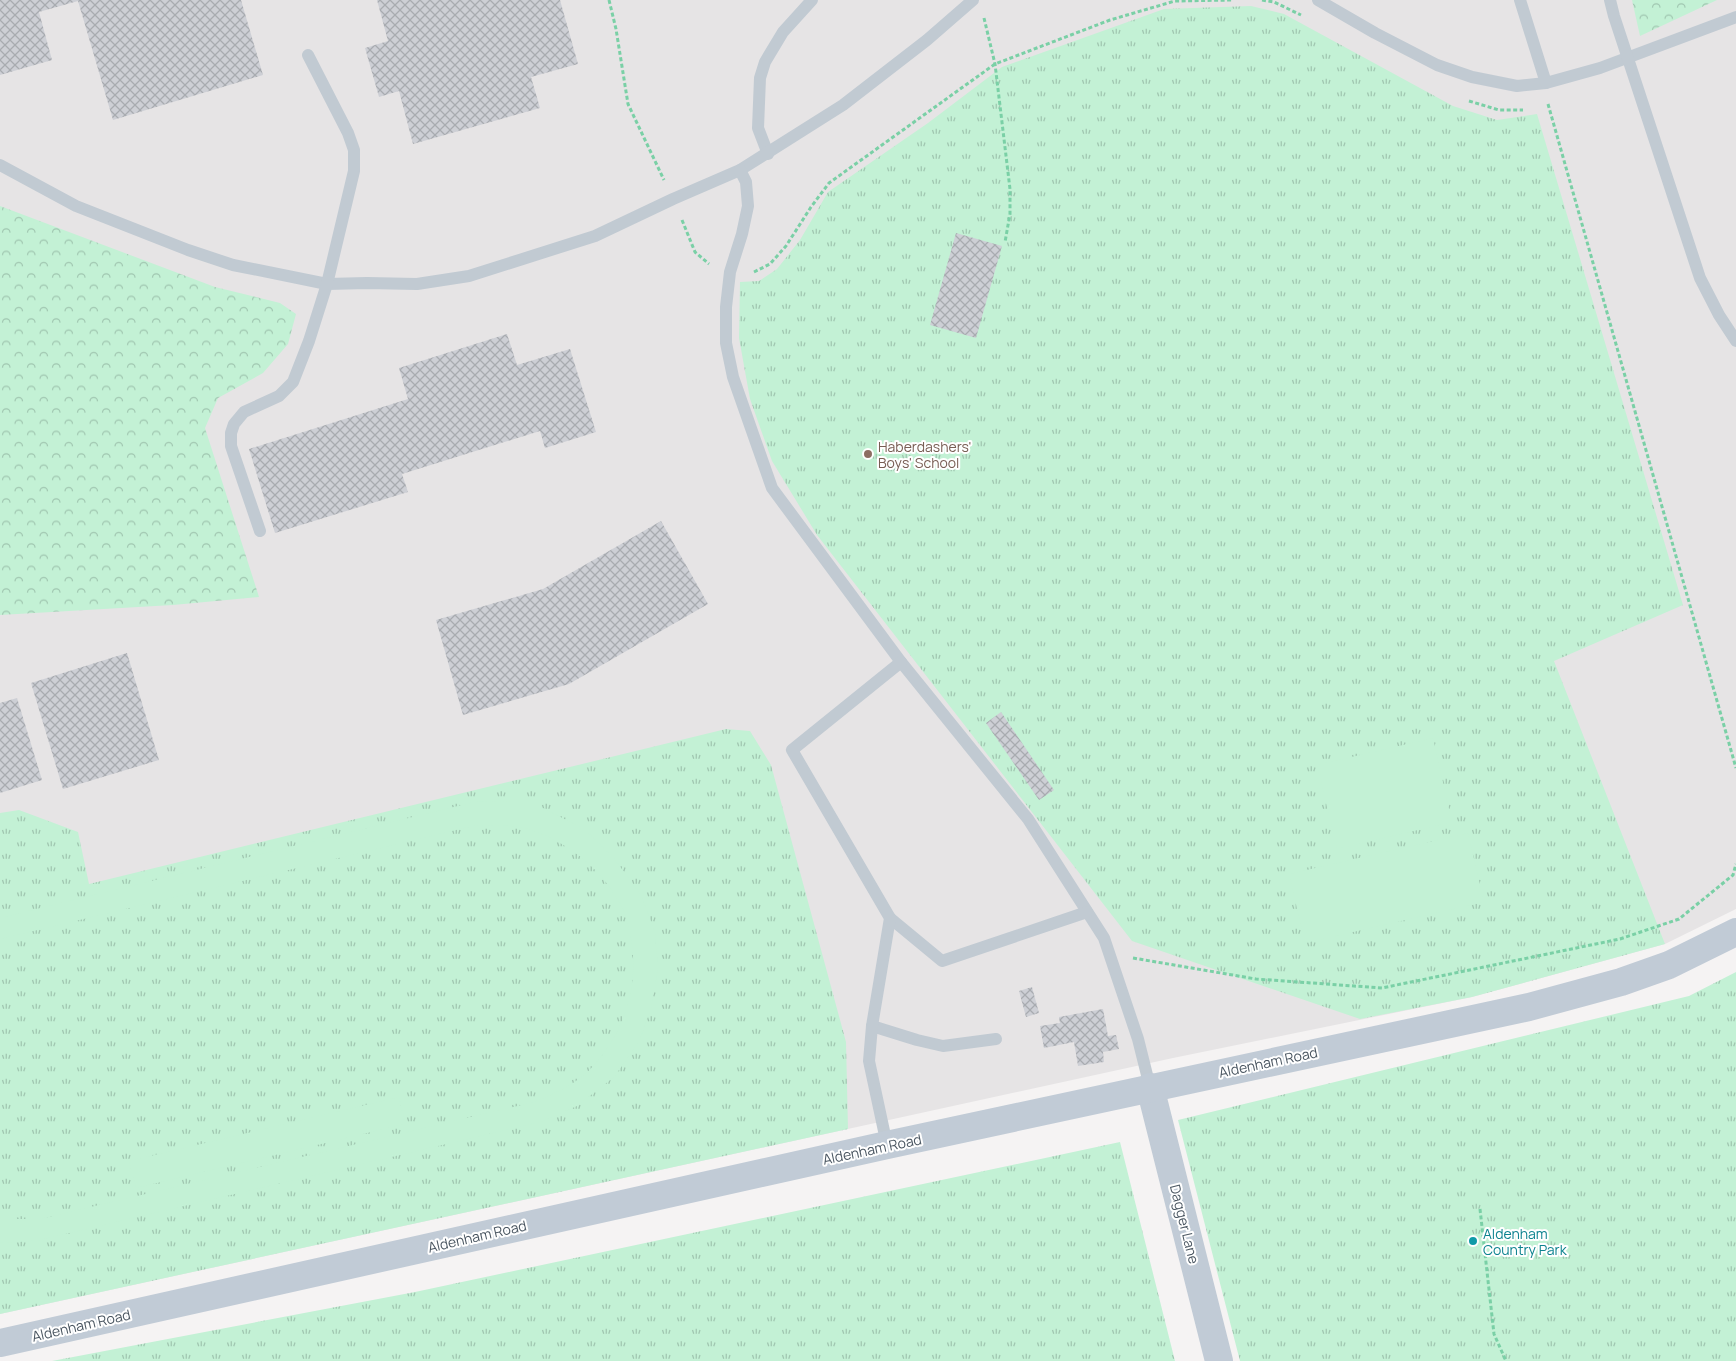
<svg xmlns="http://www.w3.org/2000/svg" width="1736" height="1361" viewBox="0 0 1736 1361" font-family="Manrope,sans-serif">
  <defs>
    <pattern id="grass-tufts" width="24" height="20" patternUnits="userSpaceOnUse" patternTransform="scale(1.25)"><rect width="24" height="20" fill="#c3f1d5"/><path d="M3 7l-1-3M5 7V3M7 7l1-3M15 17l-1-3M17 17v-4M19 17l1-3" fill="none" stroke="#a0c6b0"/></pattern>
    <pattern id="forest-crowns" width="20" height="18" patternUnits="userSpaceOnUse" patternTransform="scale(1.25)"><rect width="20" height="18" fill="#c3f1d5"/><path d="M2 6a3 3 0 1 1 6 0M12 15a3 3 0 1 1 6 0" fill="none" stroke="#a0c6b0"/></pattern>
    <pattern id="building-cross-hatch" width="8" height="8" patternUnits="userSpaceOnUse" patternTransform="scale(1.25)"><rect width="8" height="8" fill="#cdcfd5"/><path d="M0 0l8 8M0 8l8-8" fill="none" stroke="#a8abb0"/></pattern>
  </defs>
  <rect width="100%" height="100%" fill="#f5f3f3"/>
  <polygon fill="#e6e4e5" points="0,0 1736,0 1736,909 1665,944 1472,997 1173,1058 0,1314"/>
  <g fill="url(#grass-tufts)">
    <polygon points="1251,6 1284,14 1453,106 1497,120 1537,114 1683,605 1554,661 1665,944 1472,997 1360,1019 1132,941 817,535 772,461 750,399 739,338 740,282 759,281 777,269 800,240 828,192 928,123 1002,67 1164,9"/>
    <polygon points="726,729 750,731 771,765 846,1042 848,1129 0,1314 0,813 19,810 78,832 89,884"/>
    <polygon points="1736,972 1736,1361 1240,1361 1178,1120 1689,996"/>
    <polygon points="1120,1142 1175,1361 52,1361 415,1292"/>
  </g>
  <g fill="url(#forest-crowns)">
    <polygon points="1632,0 1717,0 1640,36"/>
    <polygon points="0,206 215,287 280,303 296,314 288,344 263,373 218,398 205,428 259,597 173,605 0,615"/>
  </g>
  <g fill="#c3f1d5">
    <polygon points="1433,738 1452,822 1337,849 1317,765"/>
    <path d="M505,801L541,807L584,829L613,857L641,895L655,932L658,969L651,1008L639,1042L614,1077L577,1106L540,1122L40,1240L8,1243L0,1242V1219H40L534,1102C556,1093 579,1083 595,1064C627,1028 641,978 629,930C627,923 626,915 623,909C604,872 575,847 537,832C517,824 495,825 473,826L0,939V918L474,802Z"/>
    <polygon points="1468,833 1484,902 1305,943 1289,874"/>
    <polygon points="399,1097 405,1124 136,1188 129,1161"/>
  </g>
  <g fill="url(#building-cross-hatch)">
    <polygon points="0,0 241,0 263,75 113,120 78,1 39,12 52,60 0,75"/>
    <polygon points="377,0 560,0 578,64 531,77 540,108 413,144 399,91 379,97 365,48 388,41"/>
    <polygon points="956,233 1002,246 976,338 930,325"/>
    <polygon points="507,334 517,365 570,349 596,432 545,448 540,431 402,474 408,492 275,533 249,449 408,399 399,368"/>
    <polygon points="661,521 708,604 569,684 463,715 436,620 543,589"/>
    <polygon points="127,653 159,760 63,789 31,683"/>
    <polygon points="17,698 42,780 0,793 0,703"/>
    <polygon points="1001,712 1054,790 1039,800 986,723"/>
    <polygon points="1032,987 1039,1013 1026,1017 1019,991"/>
    <polygon points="1103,1009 1108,1036 1116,1035 1119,1049 1103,1052 1104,1062 1078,1066 1074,1042 1044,1048 1040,1026 1060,1023 1059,1017"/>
  </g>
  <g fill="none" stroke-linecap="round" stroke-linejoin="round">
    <g stroke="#7ad0a6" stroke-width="3" stroke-dasharray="4 2.5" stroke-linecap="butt">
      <polyline points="609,0 616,29 628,104 664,180"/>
      <polyline points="1262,0 1274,2 1301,15"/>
      <polyline points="984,18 995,64 1010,189 1010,214 1005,242"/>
      <polyline points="1469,101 1499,110 1523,110"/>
      <polyline points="1548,104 1736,768"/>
      <polyline points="682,220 695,252 709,264"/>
      <polyline points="754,272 770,264 786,246 811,207 829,183 995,64 1110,20 1175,1 1233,0"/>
      <polyline points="1133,958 1256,979 1382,988 1620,939 1679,919 1733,875 1736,864"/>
      <polyline points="1480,1209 1494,1334 1506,1361"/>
    </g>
    <g stroke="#c1cad2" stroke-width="12">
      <polyline points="1318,0 1375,33 1437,65 1472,77 1517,86 1546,83 1600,68 1736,17"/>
      <polyline points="1520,0 1546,83"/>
      <polyline points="1610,0 1614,16 1700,278 1719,315 1736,341"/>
      <polyline points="768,154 758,128 760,78 765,62 783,32 812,0"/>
      <polyline points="0,165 76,206 188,250 233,265 327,284 367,283 417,284 469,276 595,236 673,199 740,170 843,105 927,40 973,0"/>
      <polyline points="740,170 746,182 748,206 742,234 730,272 726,307 726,343 733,377 772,488 901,662 1028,819 1104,938 1138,1039 1150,1087"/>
      <polyline points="260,531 231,446 231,433 234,424 244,412 279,396 293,382 309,341 327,284 354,171 354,150 348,133 308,55"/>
      <polyline points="890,918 942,961 1087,912"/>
      <polyline points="872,1026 917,1040 943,1046 996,1039"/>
      <polyline points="887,1145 869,1061 872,1026 890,918 792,750 901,662"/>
    </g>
    <g stroke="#c1cbd6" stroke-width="28">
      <polyline points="1150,1087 1219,1361"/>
      <polyline points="0,1343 887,1145 1529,1007 1621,982 1669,965 1736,932"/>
    </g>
  </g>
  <circle fill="#8d6e63" stroke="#fff" stroke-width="2" cx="868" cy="454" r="5"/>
  <circle fill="#0f9aa8" stroke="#fff" stroke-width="2" cx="1473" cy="1241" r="5"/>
  <g text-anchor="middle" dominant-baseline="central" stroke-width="4" stroke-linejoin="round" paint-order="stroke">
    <g font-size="14" fill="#785e54" stroke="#fff" text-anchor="start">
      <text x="878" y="446">Haberdashers'<tspan x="878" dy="16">Boys' School</tspan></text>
    </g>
    <g font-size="14" fill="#4a5661" stroke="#fff">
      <text transform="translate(1268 1062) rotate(-12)">Aldenham Road</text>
      <text transform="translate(872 1149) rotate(-12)">Aldenham Road</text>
      <text transform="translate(1185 1224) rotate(76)">Dagger Lane</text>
      <text transform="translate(477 1236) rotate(-13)">Aldenham Road</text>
      <text transform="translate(81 1325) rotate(-13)">Aldenham Road</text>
    </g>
    <g font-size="14" fill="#0d838f" stroke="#fff" text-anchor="start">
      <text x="1483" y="1233">Aldenham<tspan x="1483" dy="16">Country Park</tspan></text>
    </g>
  </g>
</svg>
